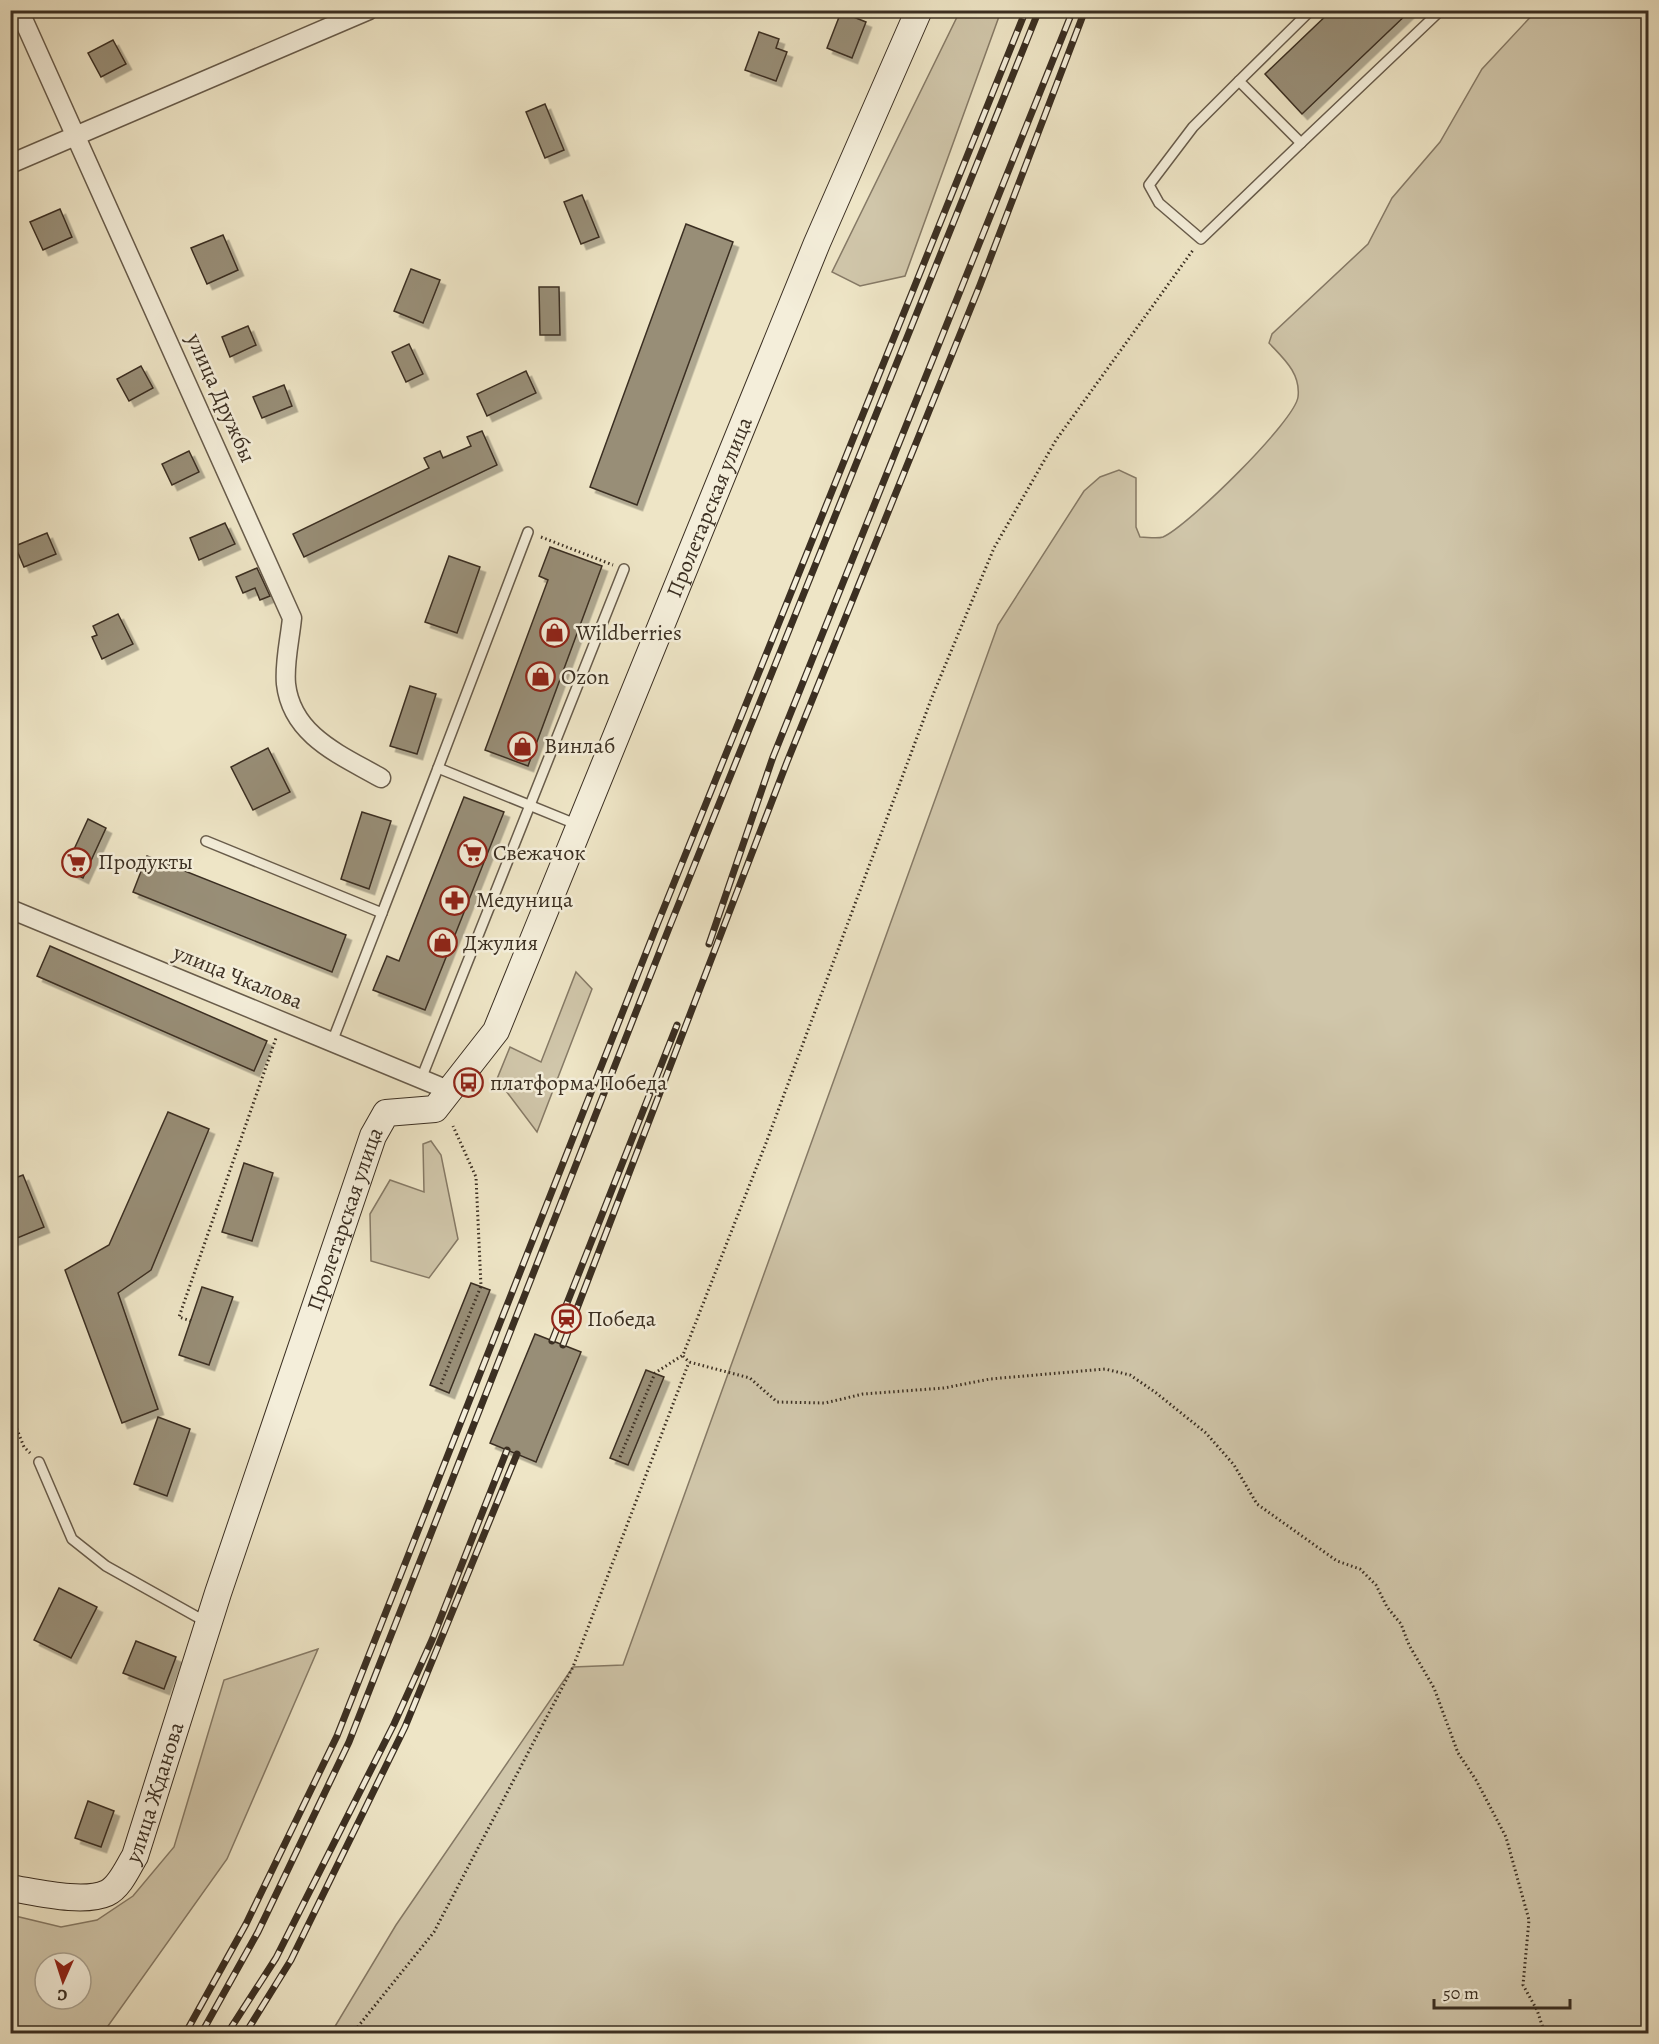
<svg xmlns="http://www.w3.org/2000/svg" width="1659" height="2044" viewBox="0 0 1659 2044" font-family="Alegreya,serif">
  <defs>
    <filter id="shadow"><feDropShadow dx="5.5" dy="5.5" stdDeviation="0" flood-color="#0004"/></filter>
  </defs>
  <rect width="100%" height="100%" fill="#eee5c6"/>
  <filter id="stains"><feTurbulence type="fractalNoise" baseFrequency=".00333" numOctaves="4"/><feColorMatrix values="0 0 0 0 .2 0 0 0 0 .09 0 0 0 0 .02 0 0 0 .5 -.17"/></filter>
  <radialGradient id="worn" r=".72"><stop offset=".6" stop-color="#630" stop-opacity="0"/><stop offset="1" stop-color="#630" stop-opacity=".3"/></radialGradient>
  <g fill="#d0c6aa" stroke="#867a66" stroke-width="1.5" fill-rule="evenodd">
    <polygon points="960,11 1001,11 905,276 860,286 832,272"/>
    <path d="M1536,11H1648V2033H331L396,1925L573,1667L623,1665L998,625L1084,491L1100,477L1119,470L1136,478V527L1140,537C1147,537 1157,539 1163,537C1188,526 1295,421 1298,397C1301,373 1283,358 1269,343L1272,334L1368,244L1392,198L1440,142L1482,69Z"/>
    <polygon points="576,972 592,989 537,1132 497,1079 510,1047 541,1062"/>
    <polygon points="431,1141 441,1155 458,1239 429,1278 371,1261 370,1214 390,1180 424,1192 423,1144"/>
    <path d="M318,1649L227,1859L103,2033H11V1915L61,1927L97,1920L133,1896L174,1847L224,1680ZM45,1963H81V1999H45Z"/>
  </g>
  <g fill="#988e77" stroke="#3b2f22" stroke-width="1.5" filter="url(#shadow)">
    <polygon points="1332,10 1411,10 1302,114 1265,74"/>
    <polygon points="841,12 866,22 852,58 827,48"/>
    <polygon points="759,32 779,39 776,48 787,52 776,81 745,70"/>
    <polygon points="113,40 126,64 101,77 88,53"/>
    <polygon points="545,104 564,150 545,158 526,112"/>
    <polygon points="582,195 599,237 581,244 564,202"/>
    <polygon points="60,209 72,237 43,250 30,222"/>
    <polygon points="686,224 733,242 637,505 590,487"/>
    <polygon points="223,235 238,270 207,284 191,248"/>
    <polygon points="411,269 440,280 423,323 394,311"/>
    <polygon points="539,287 559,287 560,335 540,335"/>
    <polygon points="248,326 256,345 230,357 222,337"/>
    <polygon points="409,344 423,374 406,382 392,352"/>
    <polygon points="141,366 153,388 129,401 117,379"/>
    <polygon points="526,371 536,393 487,416 477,394"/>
    <polygon points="284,385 292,406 262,418 253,397"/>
    <polygon points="482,431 497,465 304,557 293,534 429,468 424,458 440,451 443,458 471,446 467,437"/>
    <polygon points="189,451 199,472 172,485 162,464"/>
    <polygon points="225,523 235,544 199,560 190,538"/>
    <polygon points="47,533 56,554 24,567 15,546"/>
    <polygon points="550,547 602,566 528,766 485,750 548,580 539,576"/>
    <polygon points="449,556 480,567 457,633 425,622"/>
    <polygon points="257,568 270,596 260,600 255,588 243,593 236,577"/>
    <polygon points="118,614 133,644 102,659 92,637 97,635 93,626"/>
    <polygon points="410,686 436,694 417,754 390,746"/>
    <polygon points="268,748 290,792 253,810 231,767"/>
    <polygon points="464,797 504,812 425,1010 373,990 387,956 399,961"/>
    <polygon points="362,812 391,821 369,889 341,879"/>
    <polygon points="88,819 106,828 83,878 65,869"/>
    <polygon points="147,856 346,935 332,972 133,892"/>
    <polygon points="50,946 267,1041 254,1071 37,976"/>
    <polygon points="168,1112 209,1129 151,1270 118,1293 158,1409 122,1423 65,1270 109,1245"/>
    <polygon points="244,1163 273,1173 252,1241 222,1232"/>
    <polygon points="23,1175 44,1227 10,1241 10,1180"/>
    <polygon points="471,1283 490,1290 449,1393 430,1385"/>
    <polygon points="202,1287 233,1297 209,1365 179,1355"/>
    <polygon points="535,1334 581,1352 536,1462 490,1443"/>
    <polygon points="646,1370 664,1377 628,1465 610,1458"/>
    <polygon points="158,1417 190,1429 167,1496 134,1484"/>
    <polygon points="59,1588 97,1607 71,1658 34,1640"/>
    <polygon points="136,1641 176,1657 164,1689 123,1673"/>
    <polygon points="88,1801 114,1811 101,1847 75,1838"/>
  </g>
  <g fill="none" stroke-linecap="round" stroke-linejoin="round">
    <defs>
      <g id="lane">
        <polyline points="1311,10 1239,81 1301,143 1441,10"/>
        <polyline points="1239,81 1193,127 1149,185 1159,203 1201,239 1301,143"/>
        <polyline points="528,532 438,768 578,825"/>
        <polyline points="206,841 382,913 438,768"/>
        <polyline points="332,1042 382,913"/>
        <polyline points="421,1079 624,569"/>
        <polyline points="39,1462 72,1539 106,1566 208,1623"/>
      </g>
      <g id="street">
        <path d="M19,10L292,618C290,639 284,663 286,684C292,736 341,755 381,778"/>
        <polyline points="10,164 369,10"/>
        <polyline points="10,909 448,1090"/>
      </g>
      <g id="secondary">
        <path id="s1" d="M10,1888C36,1892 83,1904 107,1893C120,1887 128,1867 135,1856L218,1593L373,1136L386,1113L435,1109L496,1031L817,243L919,10"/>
      </g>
    </defs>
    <use href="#lane" stroke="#685c4b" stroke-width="12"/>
    <use href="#street" stroke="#685c4b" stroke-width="21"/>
    <use href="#secondary" stroke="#3b2f22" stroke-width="28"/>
    <g stroke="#3b2f22" stroke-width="3" stroke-dasharray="1.5 3" stroke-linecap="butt">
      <polyline points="541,537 613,565"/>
      <polyline points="191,1321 179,1317 276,1038"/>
      <polyline points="683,1356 689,1362 750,1378 777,1402 825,1403 863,1394 944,1388 990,1379 1105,1369 1130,1375 1155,1392 1206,1433 1234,1465 1257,1504 1337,1561 1360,1569 1376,1585 1387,1607 1401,1624 1409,1645 1434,1688 1458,1753 1476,1780 1506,1837 1529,1920 1523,1985 1537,2010 1545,2034"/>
      <polyline points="441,1384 481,1286 476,1177 453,1126"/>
      <polyline points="10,1412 24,1447 30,1453"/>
      <polyline points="620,1457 655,1373 683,1355 766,1143 932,697 994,548 1056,440 1193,250"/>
      <polyline points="352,2034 434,1932 573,1667 689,1362"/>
    </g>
    <use href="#lane" stroke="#f4eeda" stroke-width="9"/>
    <use href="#street" stroke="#f4eeda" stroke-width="18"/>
    <use href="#secondary" stroke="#f4eeda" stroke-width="26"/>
    <defs>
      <g id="rail">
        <polyline points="709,944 773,757 1073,10"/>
        <polyline points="552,1341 677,1025"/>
        <polyline points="563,1345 787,762 980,285 1085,10"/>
        <polyline points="185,2034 246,1924 337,1736 657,925 1026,10"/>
        <polyline points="201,2034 258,1932 349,1742 669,928 1039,10"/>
        <polyline points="227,2034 276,1958 394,1724 432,1640 507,1450"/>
        <polyline points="245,2034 291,1960 405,1727 517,1454"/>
      </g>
    </defs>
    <use href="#rail" stroke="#3b2f22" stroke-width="7"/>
    <use href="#rail" stroke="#f4eeda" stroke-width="4.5" stroke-dasharray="14" stroke-linecap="butt"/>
  </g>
  <defs>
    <symbol id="shop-ring" viewBox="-11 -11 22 22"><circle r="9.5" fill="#f4eeda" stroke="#8f2418" stroke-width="1.5"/><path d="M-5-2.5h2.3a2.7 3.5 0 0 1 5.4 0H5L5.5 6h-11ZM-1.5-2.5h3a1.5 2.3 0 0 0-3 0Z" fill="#8f2418"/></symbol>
    <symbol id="supermarket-ring" viewBox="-11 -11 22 22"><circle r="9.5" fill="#f4eeda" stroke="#8f2418" stroke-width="1.5"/><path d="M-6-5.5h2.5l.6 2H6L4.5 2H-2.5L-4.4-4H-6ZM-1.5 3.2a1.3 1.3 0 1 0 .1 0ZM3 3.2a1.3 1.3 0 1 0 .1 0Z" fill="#8f2418"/></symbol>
    <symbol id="pharmacy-ring" viewBox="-11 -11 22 22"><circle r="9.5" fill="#f4eeda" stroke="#8f2418" stroke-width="1.5"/><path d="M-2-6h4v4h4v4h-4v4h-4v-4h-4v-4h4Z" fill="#8f2418"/></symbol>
    <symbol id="bus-ring" viewBox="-11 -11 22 22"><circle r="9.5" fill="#f4eeda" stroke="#8f2418" stroke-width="1.5"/><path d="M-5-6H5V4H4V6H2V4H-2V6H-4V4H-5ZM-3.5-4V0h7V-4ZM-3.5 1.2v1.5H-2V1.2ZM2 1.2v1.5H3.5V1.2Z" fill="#8f2418"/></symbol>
    <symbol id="station-ring" viewBox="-11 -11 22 22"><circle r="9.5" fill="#f4eeda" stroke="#8f2418" stroke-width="1.5"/><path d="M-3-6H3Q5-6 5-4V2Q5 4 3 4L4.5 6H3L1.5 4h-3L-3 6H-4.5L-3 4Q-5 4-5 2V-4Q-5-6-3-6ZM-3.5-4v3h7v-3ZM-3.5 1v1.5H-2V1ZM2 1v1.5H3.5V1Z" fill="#8f2418"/></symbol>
  </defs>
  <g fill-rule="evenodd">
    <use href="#shop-ring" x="538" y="616" width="33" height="33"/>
    <use href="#shop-ring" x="524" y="660" width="33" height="33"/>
    <use href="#shop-ring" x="506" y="730" width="33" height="33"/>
    <use href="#supermarket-ring" x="456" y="836" width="33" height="33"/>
    <use href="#supermarket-ring" x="60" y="846" width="33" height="33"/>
    <use href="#pharmacy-ring" x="438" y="884" width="33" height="33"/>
    <use href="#shop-ring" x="426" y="926" width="33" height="33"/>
    <use href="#bus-ring" x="452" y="1066" width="33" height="33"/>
    <use href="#station-ring" x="550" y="1302" width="33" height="33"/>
  </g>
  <g text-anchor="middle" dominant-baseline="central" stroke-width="5" stroke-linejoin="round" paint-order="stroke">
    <g font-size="22" fill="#3b2f22" stroke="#f4eeda">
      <text transform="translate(221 398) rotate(66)">улица Дружбы</text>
      <text stroke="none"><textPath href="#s1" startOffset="1644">Пролетарская улица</textPath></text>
      <text transform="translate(238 977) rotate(22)">улица Чкалова</text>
      <text stroke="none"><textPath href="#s1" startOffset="816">Пролетарская улица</textPath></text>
      <text stroke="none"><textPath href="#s1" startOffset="212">улица Жданова</textPath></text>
    </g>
    <g font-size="22" fill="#3b2f22" stroke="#f4eeda" text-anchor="start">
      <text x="576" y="633">Wildberries</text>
      <text x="561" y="677">Ozon</text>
      <text x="544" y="746">Винлаб</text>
      <text x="493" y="853">Свежачок</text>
      <text x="98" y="862">Продукты</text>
      <text x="476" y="900">Медуница</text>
      <text x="463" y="943">Джулия</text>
      <text x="490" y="1083">платформа Победа</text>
      <text x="587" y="1319">Победа</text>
    </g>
  </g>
  <rect width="1659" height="2044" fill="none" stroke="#eee5c6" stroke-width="36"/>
  <rect x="12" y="12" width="1635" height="2020" fill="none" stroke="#3b2f22" stroke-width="3"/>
  <rect x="18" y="18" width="1623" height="2008" fill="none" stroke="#3b2f22" stroke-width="1.5"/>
  <g transform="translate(63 1981) rotate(183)"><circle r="28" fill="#f4eeda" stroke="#aaa290" stroke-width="1.5"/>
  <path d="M0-4.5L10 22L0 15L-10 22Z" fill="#8f2418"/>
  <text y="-9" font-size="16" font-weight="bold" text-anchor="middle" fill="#3b2f22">С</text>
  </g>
  <path d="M1434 1999v9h136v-9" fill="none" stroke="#3b2f22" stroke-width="3"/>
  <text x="1443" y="1999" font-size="18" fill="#3b2f22" stroke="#f4eeda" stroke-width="4.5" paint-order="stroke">50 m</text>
  <rect width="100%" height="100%" filter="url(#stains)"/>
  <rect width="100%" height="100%" fill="url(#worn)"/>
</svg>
